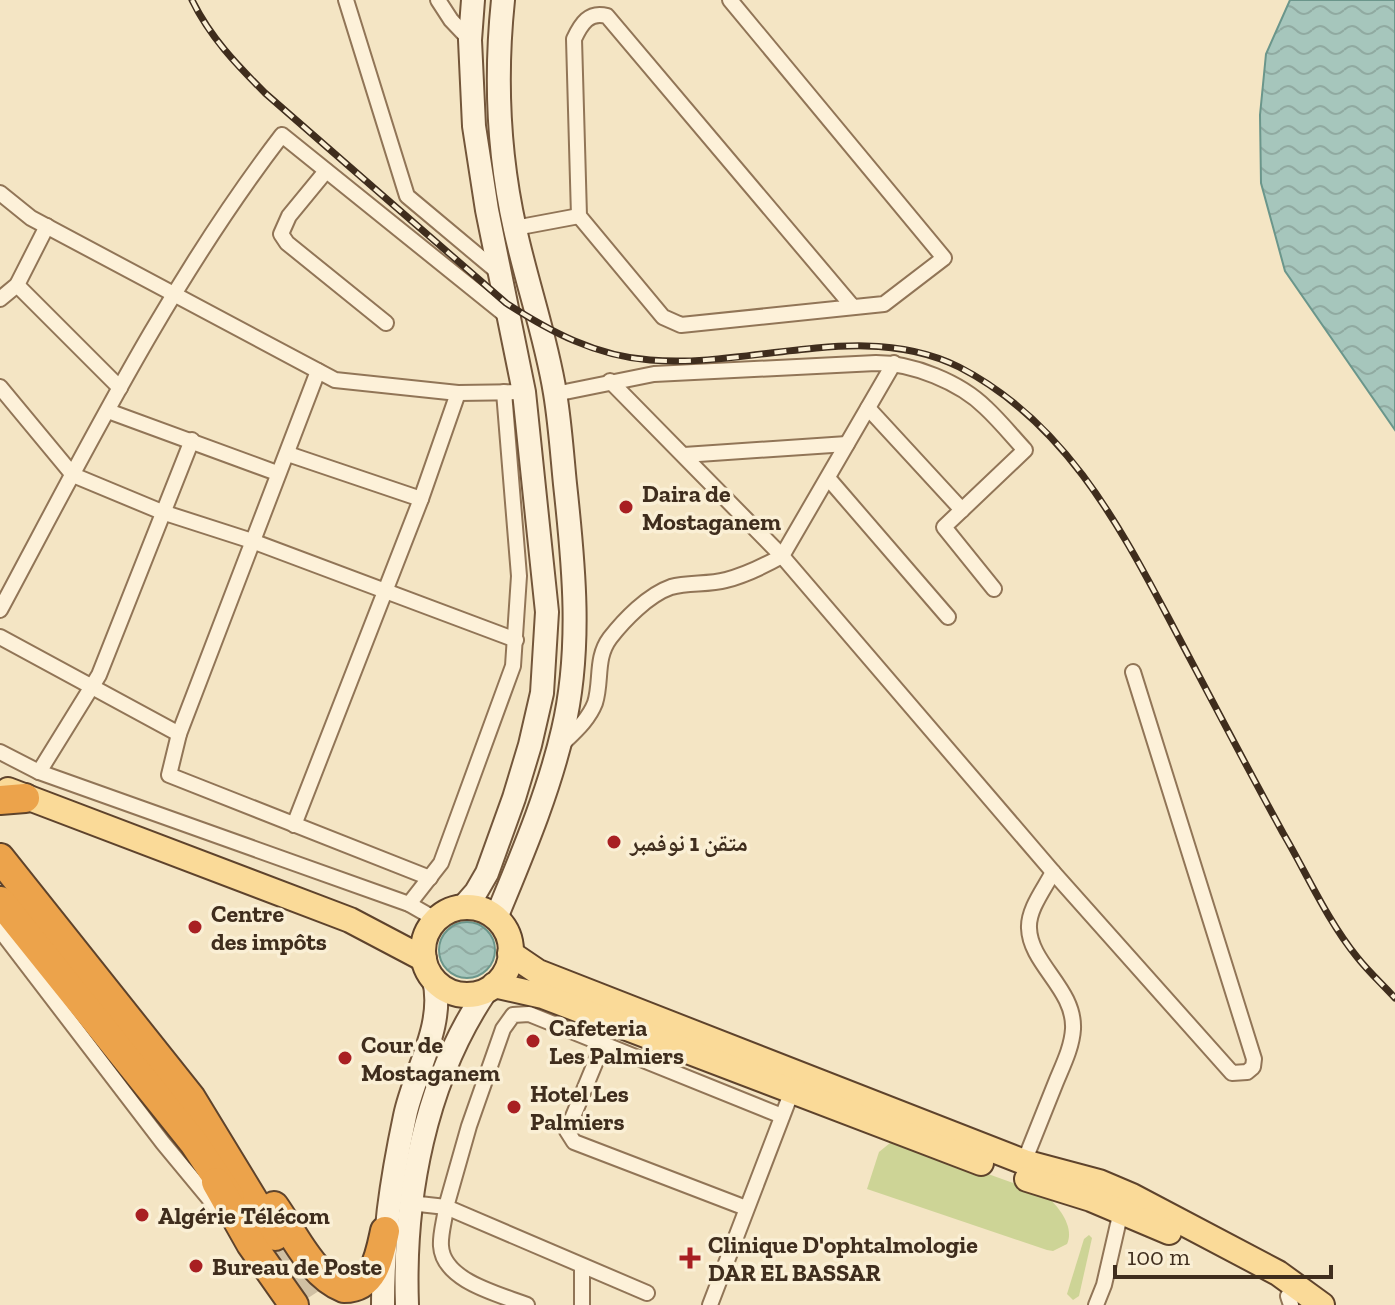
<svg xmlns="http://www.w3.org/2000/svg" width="1395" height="1305" viewBox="0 0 1395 1305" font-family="'Zilla Slab','Noto Naskh Arabic',serif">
  <defs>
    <pattern id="water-waves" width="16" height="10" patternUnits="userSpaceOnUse" patternTransform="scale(2)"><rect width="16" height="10" fill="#a6c6bc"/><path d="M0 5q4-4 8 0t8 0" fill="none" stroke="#90aaa1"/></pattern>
  </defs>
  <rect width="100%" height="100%" fill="#f4e5c4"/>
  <g fill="#cdd496">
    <path d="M890,1143H902L1044,1194C1058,1205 1075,1227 1067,1244L1053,1251L1047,1250L867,1189L879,1152Z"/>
    <polygon points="1089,1235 1092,1238 1079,1296 1073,1300 1067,1294 1084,1239"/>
  </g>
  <g fill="url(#water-waves)" stroke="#6b968b" stroke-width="2">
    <polygon points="1290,0 1395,0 1395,430 1285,271 1261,183 1260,115 1266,54"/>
    <circle cx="467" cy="950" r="28"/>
  </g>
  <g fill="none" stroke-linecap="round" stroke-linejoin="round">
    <polyline stroke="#d0c0a3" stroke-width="28" stroke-dasharray="28 14" stroke-linecap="butt" points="275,1236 320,1305"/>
    <defs>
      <g id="street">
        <polyline points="346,0 407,196 499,273"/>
        <polyline points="438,0 451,20 470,40"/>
        <path d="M730,0L944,258L884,304L681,325L663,317L579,216L574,39C581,24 589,11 607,16L853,307"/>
        <polyline points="326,171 289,216 281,234 287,243 386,323"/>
        <polyline points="0,193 31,218 335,380 458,393 524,392"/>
        <polyline points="515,228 579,216"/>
        <polyline points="17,285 120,388"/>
        <polyline points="0,299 17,285 47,226"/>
        <polyline points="318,371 179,734 169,775 430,878"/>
        <polyline points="610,381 782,556 1053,872 1232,1073 1247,1072 1253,1067 1254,1059 1133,672"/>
        <polyline points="0,387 73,475 162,512 252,541 516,640"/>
        <path d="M555,394L654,374L876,363C912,363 960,382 986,408C1000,421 1012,436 1025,450L944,527L994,589"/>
        <polyline points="868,408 962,510"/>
        <polyline points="108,411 277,473"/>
        <polyline points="288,454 421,499"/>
        <polyline points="684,455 847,444"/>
        <polyline points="828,478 948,617"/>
        <path d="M0,610C87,448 170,281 282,135L508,317"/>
        <polyline points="0,637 179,734"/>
        <path d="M560,746C573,733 588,721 595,703C602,681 595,658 610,638C624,620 648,595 671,587C688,582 708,585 726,580C746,575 764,566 782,556L894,363"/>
        <polyline points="0,752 39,772 409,904 437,920"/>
        <polyline points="39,772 99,675 192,440"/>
        <polyline points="294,825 421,499 458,393"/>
        <polyline points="409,904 441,863 513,666 519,576 504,392"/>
        <polyline points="0,930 163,1143 221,1213"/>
        <polyline points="603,1044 567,1131 574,1142 746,1208"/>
        <path d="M1024,1162C1035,1135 1045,1109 1056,1082C1063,1065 1072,1047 1073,1029C1075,989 1030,964 1029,928C1028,909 1045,888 1053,872"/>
        <path d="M410,1203L446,1207C445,1219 440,1234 441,1246C443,1281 499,1294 527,1305"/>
        <polyline points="582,1267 582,1305"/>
        <polyline points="647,1293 446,1207 469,1126 503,1029 513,1015 529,1014 782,1116"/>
        <polyline points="1288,1296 1291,1305"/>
        <polyline points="710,1305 792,1091"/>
        <polyline points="1096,1305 1104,1285 1121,1211"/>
      </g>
      <g id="secondary">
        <polyline points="462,908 476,892 487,873 514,798 530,745 542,693 547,612 524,392 487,210 474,126 470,40 473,0"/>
        <path d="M496,918C521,857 548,795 563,730C582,649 574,566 565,484C562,454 560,423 555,393C546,337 527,284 515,229C498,153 495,77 503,0"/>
        <path d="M383,1305C383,1238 391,1182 405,1116C414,1072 445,1026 434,980"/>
        <path d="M407,1305C403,1197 425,1081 486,991"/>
      </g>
      <g id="primary">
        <polyline points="8,790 350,920 424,959"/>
        <circle cx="467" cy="951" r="44"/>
        <polyline points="510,953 538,972 1024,1162 1099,1182 1132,1196 1278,1273 1322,1305"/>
        <polyline points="494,985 543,996 981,1163"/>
        <polyline points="1027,1179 1091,1199 1169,1232"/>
      </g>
      <g id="highway">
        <polyline points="0,800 25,798"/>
        <polyline points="0,858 191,1098 275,1236"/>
        <polyline points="0,901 194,1143 230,1197"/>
        <polyline points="216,1182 251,1244 294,1305"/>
        <path d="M274,1206C294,1234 311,1275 344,1288C375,1288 380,1254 385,1231"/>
      </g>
    </defs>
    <use href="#street" stroke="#917557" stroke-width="18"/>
    <use href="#secondary" stroke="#73563a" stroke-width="26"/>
    <use href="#primary" stroke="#5e432c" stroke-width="28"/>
    <use href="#highway" stroke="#5e432c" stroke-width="32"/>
    <use href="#street" stroke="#fdf1d9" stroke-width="14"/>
    <use href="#secondary" stroke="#fdf1d9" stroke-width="22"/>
    <use href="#primary" stroke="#fada98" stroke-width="24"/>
    <use href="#highway" stroke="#eca34b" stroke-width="28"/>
    <defs>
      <path id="rail" d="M192,0C210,37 236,64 265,93L506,303C551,332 596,356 650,360C750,369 864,319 959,367C1062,420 1116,519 1168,617C1206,689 1244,762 1283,833C1307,874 1327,920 1357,957C1368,971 1382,984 1395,998"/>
    </defs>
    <use href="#rail" stroke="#3f2d1d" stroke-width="7"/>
    <use href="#rail" stroke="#faefd5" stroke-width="4" stroke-dasharray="12" stroke-linecap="butt"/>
  </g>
  <g fill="#a81f22" stroke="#faefd5" stroke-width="3">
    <circle cx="626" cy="507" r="8"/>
    <circle cx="614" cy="842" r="8"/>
    <circle cx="195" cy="927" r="8"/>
    <circle cx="533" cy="1041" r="8"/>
    <circle cx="345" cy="1058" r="8"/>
    <circle cx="514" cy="1107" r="8"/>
    <circle cx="142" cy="1215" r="8"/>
    <path d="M686 1246h8v8h8v8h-8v8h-8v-8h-8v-8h8z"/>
    <circle cx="196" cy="1266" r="8"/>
  </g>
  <g text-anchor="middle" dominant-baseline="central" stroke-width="7" stroke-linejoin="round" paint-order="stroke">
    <g font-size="24" font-weight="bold" fill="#3f2d1d" stroke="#faefd5" text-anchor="start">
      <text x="642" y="493">Daira de<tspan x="642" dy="28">Mostaganem</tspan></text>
      <text x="630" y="842">متقن 1 نوفمبر</text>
      <text x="211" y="913">Centre<tspan x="211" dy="28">des impôts</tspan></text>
      <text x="549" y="1027">Cafeteria<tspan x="549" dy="28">Les Palmiers</tspan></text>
      <text x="361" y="1044">Cour de<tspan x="361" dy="28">Mostaganem</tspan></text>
      <text x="530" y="1093">Hotel Les<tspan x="530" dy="28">Palmiers</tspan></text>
      <text x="158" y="1215">Algérie Télécom</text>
      <text x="708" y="1244">Clinique D'ophtalmologie<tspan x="708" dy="28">DAR EL BASSAR</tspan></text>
      <text x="212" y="1266">Bureau de Poste</text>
    </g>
  </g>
  <path d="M1115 1265v12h216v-12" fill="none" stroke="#3f2d1d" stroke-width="4"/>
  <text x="1127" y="1265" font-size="24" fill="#3f2d1d" stroke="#faefd5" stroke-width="6" paint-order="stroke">100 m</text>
</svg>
